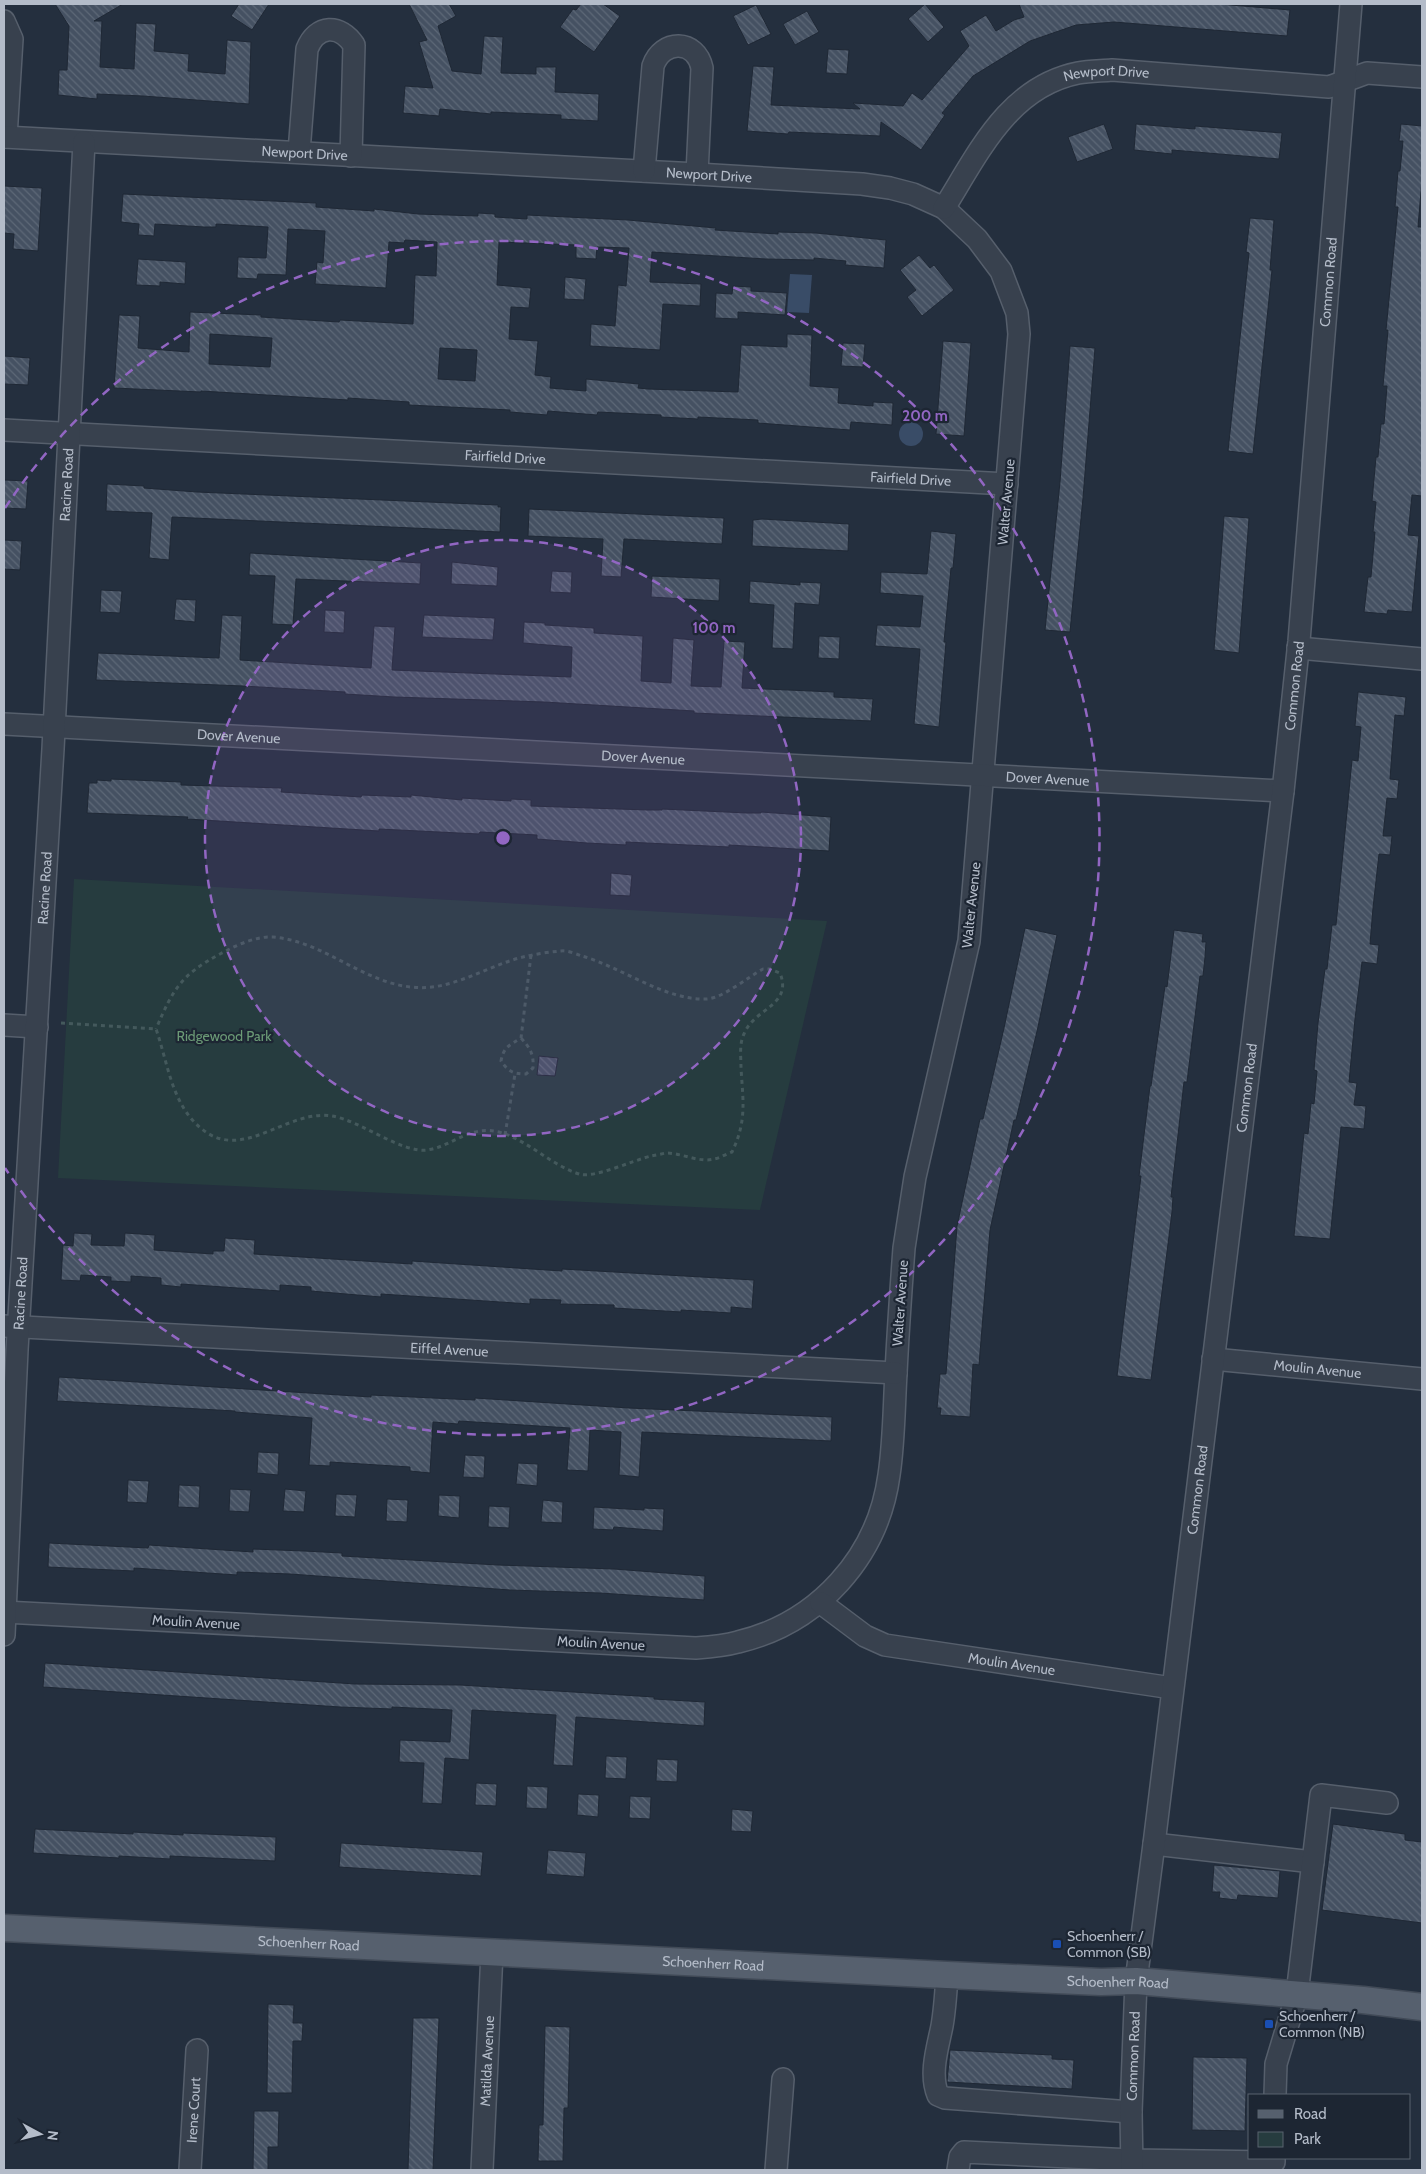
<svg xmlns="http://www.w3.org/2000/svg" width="1426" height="2174" viewBox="0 0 1426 2174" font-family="Cabin,sans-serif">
  <defs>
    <pattern id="building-back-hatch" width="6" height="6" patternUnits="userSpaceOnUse" patternTransform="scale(1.25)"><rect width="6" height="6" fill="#455162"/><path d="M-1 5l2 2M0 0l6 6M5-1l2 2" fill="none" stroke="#5d6877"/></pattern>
  </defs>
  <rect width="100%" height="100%" fill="#242f3e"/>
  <polygon fill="#263c3f" points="74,879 827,921 760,1210 58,1178"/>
  <g fill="#394c67">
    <polygon points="790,274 812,275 809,313 787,312"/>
    <circle cx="911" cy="434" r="12"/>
  </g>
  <g fill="url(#building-back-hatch)" stroke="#1f2835" fill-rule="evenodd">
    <polygon points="55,4 123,4 94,21 102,21 100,67 134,69 136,23 156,24 154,51 189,54 188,71 225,74 227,40 251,42 249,104 143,96 97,94 97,99 58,95 59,70 67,70 69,26"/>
    <polygon points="239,4 269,4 252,30 231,16"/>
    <polygon points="409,4 449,4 456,16 438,26 452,71 481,74 484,36 503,37 501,73 536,74 536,67 556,67 555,92 599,94 598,121 561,119 561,115 491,112 491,114 440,109 439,116 403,113 405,86 433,88 419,42 427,40"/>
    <polygon points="581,4 603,4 620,16 594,52 560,27 573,9 576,10"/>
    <polygon points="925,4 944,27 928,42 908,19"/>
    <polygon points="1019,4 1219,4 1290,10 1287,36 1114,22 1076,25 1030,41 973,76 942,113 945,115 921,150 881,122 880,136 789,132 788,134 747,131 753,66 774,67 771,105 860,109 853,103 903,106 912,93 922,100 969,46 960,31 986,15 996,31 1014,20 1024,17"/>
    <polygon points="756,5 771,34 748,45 733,16"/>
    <polygon points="807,11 819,32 795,45 783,24"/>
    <polygon points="828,49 849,50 847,74 826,73"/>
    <polygon points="1104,124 1113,149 1077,162 1068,137"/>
    <polygon points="1136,124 1195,129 1195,126 1282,133 1279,159 1172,150 1172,154 1134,150"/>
    <polygon points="1401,124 1422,126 1422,180 1418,227 1422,227 1422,496 1412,495 1408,535 1419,536 1412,612 1388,610 1387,614 1364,612 1368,577 1371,577 1375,532 1373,532 1376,502 1372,501 1376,457 1378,457 1381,424 1384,424 1387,386 1383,386 1388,330 1386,330 1398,207 1395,207 1398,171 1400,171 1403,141 1399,141"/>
    <polygon points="4,186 42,188 38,251 13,249 14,234 4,233"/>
    <path d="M123,194L316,203V207L374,211V209L418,214L478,216V213L495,214V217L527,219V215L628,220L716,228L715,230L778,234V232L816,233L886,240L884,268L845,265L846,261L814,258V260L766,259L652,252L650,282L701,284L700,306L663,304L660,350L590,346L591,324L615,326L618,285L626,286L629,248L597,247L596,259L576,258V245L499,242L497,285L531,288L529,308L511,307L509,339L538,341L535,375L551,377L550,388L586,391V379L639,384L638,388L648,389L738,392L741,345L787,347V334L812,335L810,386L839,388L838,403L873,406V402L893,403L892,425L851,422L850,430L758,423V420L698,417V419L661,417V415L598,412L597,415L548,411L547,415L510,412V410L409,405V402L348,398V400L201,391V392L114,388L119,315L140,316L138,348L189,352L190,312L261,315V317L339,322L340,320L413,324L415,275L436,276L437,242L405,240L404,243L389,242L386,288L315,284L317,262L323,263L325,231L288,229L286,275L258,274L257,279L237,278L238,257L266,258L268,227L216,224V227H204L155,224L154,236L138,235L139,224L121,222ZM210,334L272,338L270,367L209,364ZM440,348L477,350L475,381L438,379Z"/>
    <polygon points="1250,218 1274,220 1270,270 1272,270 1253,454 1228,451 1249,253 1246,252"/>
    <polygon points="919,255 930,268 934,265 954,290 922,316 907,297 916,290 900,270"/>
    <polygon points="138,259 186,262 185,284 160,282 160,286 136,285"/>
    <polygon points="565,277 586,279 584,300 564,299"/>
    <polygon points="733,286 751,287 751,291 787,293 785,315 738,312 738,319 715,318 716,293 732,294"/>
    <polygon points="943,341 971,343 964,436 936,434"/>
    <polygon points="843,343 865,344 863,367 841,366"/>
    <polygon points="1070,346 1095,348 1083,498 1070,632 1045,630 1060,482"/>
    <polygon points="4,356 30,358 28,385 4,384"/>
    <polygon points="4,480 28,481 26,509 4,508"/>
    <polygon points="107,484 144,486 144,488 197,492 498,505 498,507 501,507 500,532 172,517 169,560 149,558 152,513 106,511"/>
    <polygon points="529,509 724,518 722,544 624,539 621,577 601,576 603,539 528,536"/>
    <polygon points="1224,516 1249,518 1239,653 1214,650"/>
    <polygon points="762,519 849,524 848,551 752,546 753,520"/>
    <polygon points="931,531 956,534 953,568 951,568 944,642 946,642 939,727 914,724 920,649 875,646 877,625 920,627 923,596 880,593 881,572 927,574"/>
    <polygon points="4,540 22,541 20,570 4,569"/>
    <polygon points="250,553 421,563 420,584 296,579 293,625 272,624 275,576 249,575"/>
    <polygon points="452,562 498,567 497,586 451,584"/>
    <polygon points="552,571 572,572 571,593 550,592"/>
    <polygon points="652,576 720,579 719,601 651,597"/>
    <polygon points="750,581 800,585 800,582 821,583 819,605 795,603 793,649 772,648 774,605 749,603"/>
    <polygon points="101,590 122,591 120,613 100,612"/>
    <polygon points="176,599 196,600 195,622 174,620"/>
    <polygon points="325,610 345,611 344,633 324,632"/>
    <polygon points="222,615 242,616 240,660 371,668 374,626 395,627 392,670 571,677 572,647 523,643 524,622 545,623 545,625 594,628 594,633 643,636 641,681 671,683 673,638 694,640 691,686 721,687 724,641 745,642 742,688 834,692 834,697 873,699 871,721 694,713 694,711 544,702 394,697 345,694 345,692 243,686 96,680 98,653 219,658"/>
    <polygon points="424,615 495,618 493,640 422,637"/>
    <polygon points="819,636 840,637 839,659 818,658"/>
    <polygon points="1358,692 1406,697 1404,716 1395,715 1392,752 1390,779 1399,780 1397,799 1387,798 1383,836 1392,836 1390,855 1379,854 1373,908 1370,944 1379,945 1377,964 1362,962 1355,1019 1349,1082 1357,1083 1354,1105 1366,1106 1364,1129 1341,1127 1330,1239 1294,1236 1304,1133 1308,1134 1311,1103 1314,1104 1317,1071 1314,1070 1318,1023 1325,969 1327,969 1332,925 1336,925 1352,760 1358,761 1361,727 1355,726"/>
    <polygon points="111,779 181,782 181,785 282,788 281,792 361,797 362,795 411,797 411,795 462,800 462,798 511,801 511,799 531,800 531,806 648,810 662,810 662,809 747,813 761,813 761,812 831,817 829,851 729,845 729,847 626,842 626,845 587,843 537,839 537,835 480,832 479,834 379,829 379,831 187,819 188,817 87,813 89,783 97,783 97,780 111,781"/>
    <polygon points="611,873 632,875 630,896 610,895"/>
    <polygon points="1025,928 1057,935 1038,1027 1016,1120 1014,1120 990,1230 979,1365 973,1364 970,1417 940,1415 941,1408 937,1408 940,1374 946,1374 957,1226 980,1119 983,1119 1004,1028"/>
    <polygon points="1174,930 1203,934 1202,942 1206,942 1205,957 1203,976 1200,976 1187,1082 1184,1082 1171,1197 1173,1197 1172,1212 1151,1380 1117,1376 1141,1176 1139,1176 1150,1086 1151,1086 1165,986 1167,987"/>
    <polygon points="539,1056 558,1058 555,1076 537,1075"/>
    <polygon points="74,1233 92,1234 91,1245 124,1246 125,1233 155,1235 154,1250 213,1254 213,1251 224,1251 225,1238 255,1240 254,1254 412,1264 412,1261 562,1271 562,1269 754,1280 752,1309 731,1307 731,1313 681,1310 681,1312 614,1308 614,1305 560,1304 561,1300 530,1299 530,1304 381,1294 381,1297 311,1291 311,1287 280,1285 280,1291 181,1284 181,1287 161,1285 161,1278 131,1276 131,1282 111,1281 111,1277 81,1275 80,1281 61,1280 63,1245 73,1246"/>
    <polygon points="59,1377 371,1397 371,1395 475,1400 475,1398 629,1408 832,1417 831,1441 642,1432 639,1477 619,1475 621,1432 590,1430 588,1471 567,1470 570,1428 459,1421 458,1424 433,1422 430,1473 410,1471 410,1467 330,1462 330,1466 309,1465 312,1418 235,1412 235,1411 57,1401"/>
    <polygon points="258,1452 279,1453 278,1475 257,1473"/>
    <polygon points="465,1455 485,1456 484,1478 463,1477"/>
    <polygon points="518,1463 538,1464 537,1486 516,1484"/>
    <polygon points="128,1480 149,1481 147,1503 127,1502"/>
    <polygon points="179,1485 200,1486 199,1508 178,1507"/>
    <polygon points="230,1489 251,1490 249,1512 229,1511"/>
    <polygon points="285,1489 306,1491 304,1512 283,1511"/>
    <polygon points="336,1494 357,1495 355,1517 335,1516"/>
    <polygon points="439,1495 460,1496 459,1518 438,1516"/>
    <polygon points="387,1499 408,1500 407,1522 386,1521"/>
    <polygon points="543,1500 563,1502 562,1523 541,1522"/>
    <polygon points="489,1506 510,1507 509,1528 488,1527"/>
    <polygon points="594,1507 644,1510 644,1508 664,1509 663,1531 614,1527 613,1530 593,1529"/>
    <polygon points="49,1543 148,1548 149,1545 253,1552 253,1549 304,1551 342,1553 342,1556 498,1565 614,1569 705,1576 704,1600 600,1593 510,1590 290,1574 237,1572 237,1575 134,1568 134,1571 48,1567"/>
    <polygon points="45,1663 355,1684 460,1685 654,1697 654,1699 705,1702 704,1726 576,1717 573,1766 553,1765 556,1715 472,1710 469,1760 445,1758 442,1804 422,1803 424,1763 399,1762 400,1740 450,1742 452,1710 392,1707 392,1709 340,1707 43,1687"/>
    <polygon points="606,1756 627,1757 626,1779 605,1778"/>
    <polygon points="657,1759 678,1760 677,1782 656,1781"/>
    <polygon points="476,1783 497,1784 496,1806 475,1805"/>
    <polygon points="527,1786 548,1787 547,1809 526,1808"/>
    <polygon points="578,1794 599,1795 598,1817 577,1815"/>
    <polygon points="630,1796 651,1797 650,1819 629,1818"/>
    <polygon points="732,1809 753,1811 751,1832 731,1831"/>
    <polygon points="1333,1824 1405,1834 1405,1840 1422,1842 1422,1923 1322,1910"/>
    <polygon points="35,1829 133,1834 133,1832 183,1835 183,1833 276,1837 275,1861 170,1856 170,1859 119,1856 119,1858 33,1853"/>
    <polygon points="341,1843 483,1852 481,1876 339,1867"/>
    <polygon points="548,1850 586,1853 584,1877 546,1874"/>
    <polygon points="1214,1865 1280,1871 1278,1898 1238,1895 1237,1900 1219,1898 1220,1892 1212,1892"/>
    <polygon points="268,2004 294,2005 293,2023 303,2023 302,2041 293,2041 292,2093 267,2093"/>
    <polygon points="413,2018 439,2018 433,2170 408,2170"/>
    <polygon points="545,2026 570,2027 568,2108 564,2108 563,2161 538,2161 539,2125 543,2125"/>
    <polygon points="950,2050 1052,2055 1052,2059 1074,2060 1072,2089 947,2082"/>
    <polygon points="1193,2057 1247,2058 1245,2131 1192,2130"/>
    <polygon points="254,2111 279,2111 278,2147 268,2147 268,2170 253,2170"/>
  </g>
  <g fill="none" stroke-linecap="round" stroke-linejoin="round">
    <defs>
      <g id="minor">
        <polyline points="4,21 12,39 6,137"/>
        <path id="s1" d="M4,137L697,174L862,184L890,188L913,194L944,208L977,239L1001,271L1017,313L1019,334L969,941L915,1177L904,1248C901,1289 898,1331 896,1373C894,1407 894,1442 889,1475C878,1557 818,1623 738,1642C724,1646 710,1647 696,1648L4,1612"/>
        <path d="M299,152L307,49C317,24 340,24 354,45L351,156"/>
        <path d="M644,171L653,66C662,39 696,39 702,68L697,174"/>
        <path id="s2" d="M944,208C978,154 1008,87 1078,73C1089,71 1101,71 1112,70L1329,87L1367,73L1422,77"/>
        <path id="s3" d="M4,430L1007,484"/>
        <polyline points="1298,648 1422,659"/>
        <path id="s4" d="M4,724L1283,791"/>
        <polyline points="4,1025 37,1027"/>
        <path id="s5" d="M4,1326L896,1373"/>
        <path id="s6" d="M1213,1359L1422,1379"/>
        <path id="s7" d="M821,1603L865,1636L885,1645L1172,1688"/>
        <path id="s8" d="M4,1635L17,1350L53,749L84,142"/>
        <polyline points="1154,1844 1313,1862"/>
        <path d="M947,1975C946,1991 945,2009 942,2026C938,2046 929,2074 938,2095L945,2098L1131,2112"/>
        <polyline points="1275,2095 1276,2064 1297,1994 1321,1795 1387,1803"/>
        <path id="s9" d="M190,2170L197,2050"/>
        <path id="s10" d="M482,2170L492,1952"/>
        <polyline points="776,2170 783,2079"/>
        <polyline points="958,2170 960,2157 964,2152 1132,2160 1274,2162 1274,2158"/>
        <path id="s11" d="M1132,2170L1131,2112L1136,1981L1154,1844L1283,791L1299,641L1351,4"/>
      </g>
      <g id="major">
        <path id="s12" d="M4,1928L947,1975L1101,1982L1136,1981L1363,2000L1422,2007"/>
      </g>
    </defs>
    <use href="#minor" stroke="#565f6c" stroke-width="24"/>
    <use href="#major" stroke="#414a57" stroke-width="29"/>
    <g stroke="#44595c" stroke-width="3" stroke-dasharray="4 4" stroke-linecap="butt">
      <path d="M61,1023L156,1029C169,1066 172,1111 209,1134C248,1157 290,1109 332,1116C361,1121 401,1153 427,1150C454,1146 471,1123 502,1133C530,1142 551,1165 579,1174C593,1179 634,1160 651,1156C656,1155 661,1154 666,1153C682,1153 699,1163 714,1159C720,1158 726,1154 732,1152C747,1121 743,1101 741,1068C741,1057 739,1044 744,1034C754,1008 793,1006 780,973L770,969H763C748,977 723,998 707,999C666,1001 621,967 582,956C576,954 567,950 561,951C549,952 535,954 523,957C486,966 451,992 411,987C362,982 323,941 273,937C255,936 235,946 220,954C181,975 173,989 156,1029"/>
      <path d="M521,1038C530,1048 534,1054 533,1068L526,1074C513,1074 509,1072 501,1061C504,1046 509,1046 521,1038L531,955"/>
      <polyline points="505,1135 515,1074"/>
    </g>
    <use href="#minor" stroke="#38414e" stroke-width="21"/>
    <use href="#major" stroke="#56606e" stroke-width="26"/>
  </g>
  <circle cx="503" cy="838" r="298" fill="#9266c3" fill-opacity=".12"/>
  <g fill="none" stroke="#9266c3" stroke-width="2.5" stroke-dasharray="9 6">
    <circle cx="503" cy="838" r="298"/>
    <path d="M5 508A597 597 0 1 1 5 1168"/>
  </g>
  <g fill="#1a4fb4" stroke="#1d2633" stroke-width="2">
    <rect x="1052" y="1939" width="10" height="10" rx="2.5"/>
    <rect x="1264" y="2019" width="10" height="10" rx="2.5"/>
  </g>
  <g text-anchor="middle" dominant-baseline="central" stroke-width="4.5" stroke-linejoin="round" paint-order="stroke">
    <g font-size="14" fill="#b4bcc9" stroke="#1d2633">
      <text stroke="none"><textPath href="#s2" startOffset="225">Newport Drive</textPath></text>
      <text stroke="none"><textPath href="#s1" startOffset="301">Newport Drive</textPath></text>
      <text stroke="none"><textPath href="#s1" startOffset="706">Newport Drive</textPath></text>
      <text stroke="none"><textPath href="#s11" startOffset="1899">Common Road</textPath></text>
      <text stroke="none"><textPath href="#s3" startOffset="502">Fairfield Drive</textPath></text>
      <text stroke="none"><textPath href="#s3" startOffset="908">Fairfield Drive</textPath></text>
      <text stroke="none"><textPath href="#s8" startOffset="1152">Racine Road</textPath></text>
      <text transform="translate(1006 502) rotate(-85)">Walter Avenue</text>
      <text stroke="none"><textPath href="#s11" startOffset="1494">Common Road</textPath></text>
      <text stroke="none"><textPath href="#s4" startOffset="235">Dover Avenue</textPath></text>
      <text stroke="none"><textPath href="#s4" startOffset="640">Dover Avenue</textPath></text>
      <text stroke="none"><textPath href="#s4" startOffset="1045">Dover Avenue</textPath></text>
      <text stroke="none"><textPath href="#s8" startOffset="748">Racine Road</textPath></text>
      <text transform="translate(971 905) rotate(-84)">Walter Avenue</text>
      <text stroke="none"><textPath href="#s11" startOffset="1089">Common Road</textPath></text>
      <text stroke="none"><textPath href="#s8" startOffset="342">Racine Road</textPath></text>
      <text transform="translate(900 1303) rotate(-86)">Walter Avenue</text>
      <text stroke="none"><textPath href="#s5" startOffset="446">Eiffel Avenue</textPath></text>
      <text stroke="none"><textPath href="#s6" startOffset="105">Moulin Avenue</textPath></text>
      <text stroke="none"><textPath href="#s11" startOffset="684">Common Road</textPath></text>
      <text transform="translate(196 1622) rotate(3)">Moulin Avenue</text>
      <text transform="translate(601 1643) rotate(3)">Moulin Avenue</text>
      <text stroke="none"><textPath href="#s7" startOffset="205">Moulin Avenue</textPath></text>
      <text stroke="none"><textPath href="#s12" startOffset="305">Schoenherr Road</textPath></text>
      <text stroke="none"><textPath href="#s12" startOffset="710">Schoenherr Road</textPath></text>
      <text stroke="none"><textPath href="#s12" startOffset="1115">Schoenherr Road</textPath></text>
      <text stroke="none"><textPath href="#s11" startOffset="114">Common Road</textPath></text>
      <text stroke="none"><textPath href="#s10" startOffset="109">Matilda Avenue</textPath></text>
      <text stroke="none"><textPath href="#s9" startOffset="60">Irene Court</textPath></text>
    </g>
    <g font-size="14" fill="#6b9a76" stroke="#1d2633">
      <text x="224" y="1036">Ridgewood Park</text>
    </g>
    <g font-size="14" fill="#b4bcc9" stroke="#1d2633" text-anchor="start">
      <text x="1067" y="1936">Schoenherr /<tspan x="1067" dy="16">Common (SB)</tspan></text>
      <text x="1279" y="2016">Schoenherr /<tspan x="1279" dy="16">Common (NB)</tspan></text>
    </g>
  </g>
  <circle cx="503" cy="838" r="8" fill="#9266c3" stroke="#1d2633" stroke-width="2.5"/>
  <g font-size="15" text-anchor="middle" font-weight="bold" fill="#9266c3" stroke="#1d2633" stroke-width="4.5" stroke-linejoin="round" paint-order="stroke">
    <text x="925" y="421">200 m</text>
    <text x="714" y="633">100 m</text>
  </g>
  <rect width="1426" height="2174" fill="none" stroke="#b4bcc9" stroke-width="10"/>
  <rect x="1248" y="2094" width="162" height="65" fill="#1d2633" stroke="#59626f"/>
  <rect x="1258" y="2110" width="25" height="8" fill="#56606e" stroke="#59626f"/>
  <text x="1294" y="2119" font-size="15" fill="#b4bcc9">Road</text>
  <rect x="1258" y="2132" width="25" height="15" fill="#263c3f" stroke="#59626f"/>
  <text x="1294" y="2144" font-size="15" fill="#b4bcc9">Park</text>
  <g transform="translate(40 2134) rotate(97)" stroke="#1d2633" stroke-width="4" paint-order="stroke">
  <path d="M0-4L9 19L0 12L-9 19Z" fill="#b4bcc9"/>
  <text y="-8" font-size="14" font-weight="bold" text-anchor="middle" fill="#b4bcc9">N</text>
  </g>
</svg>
